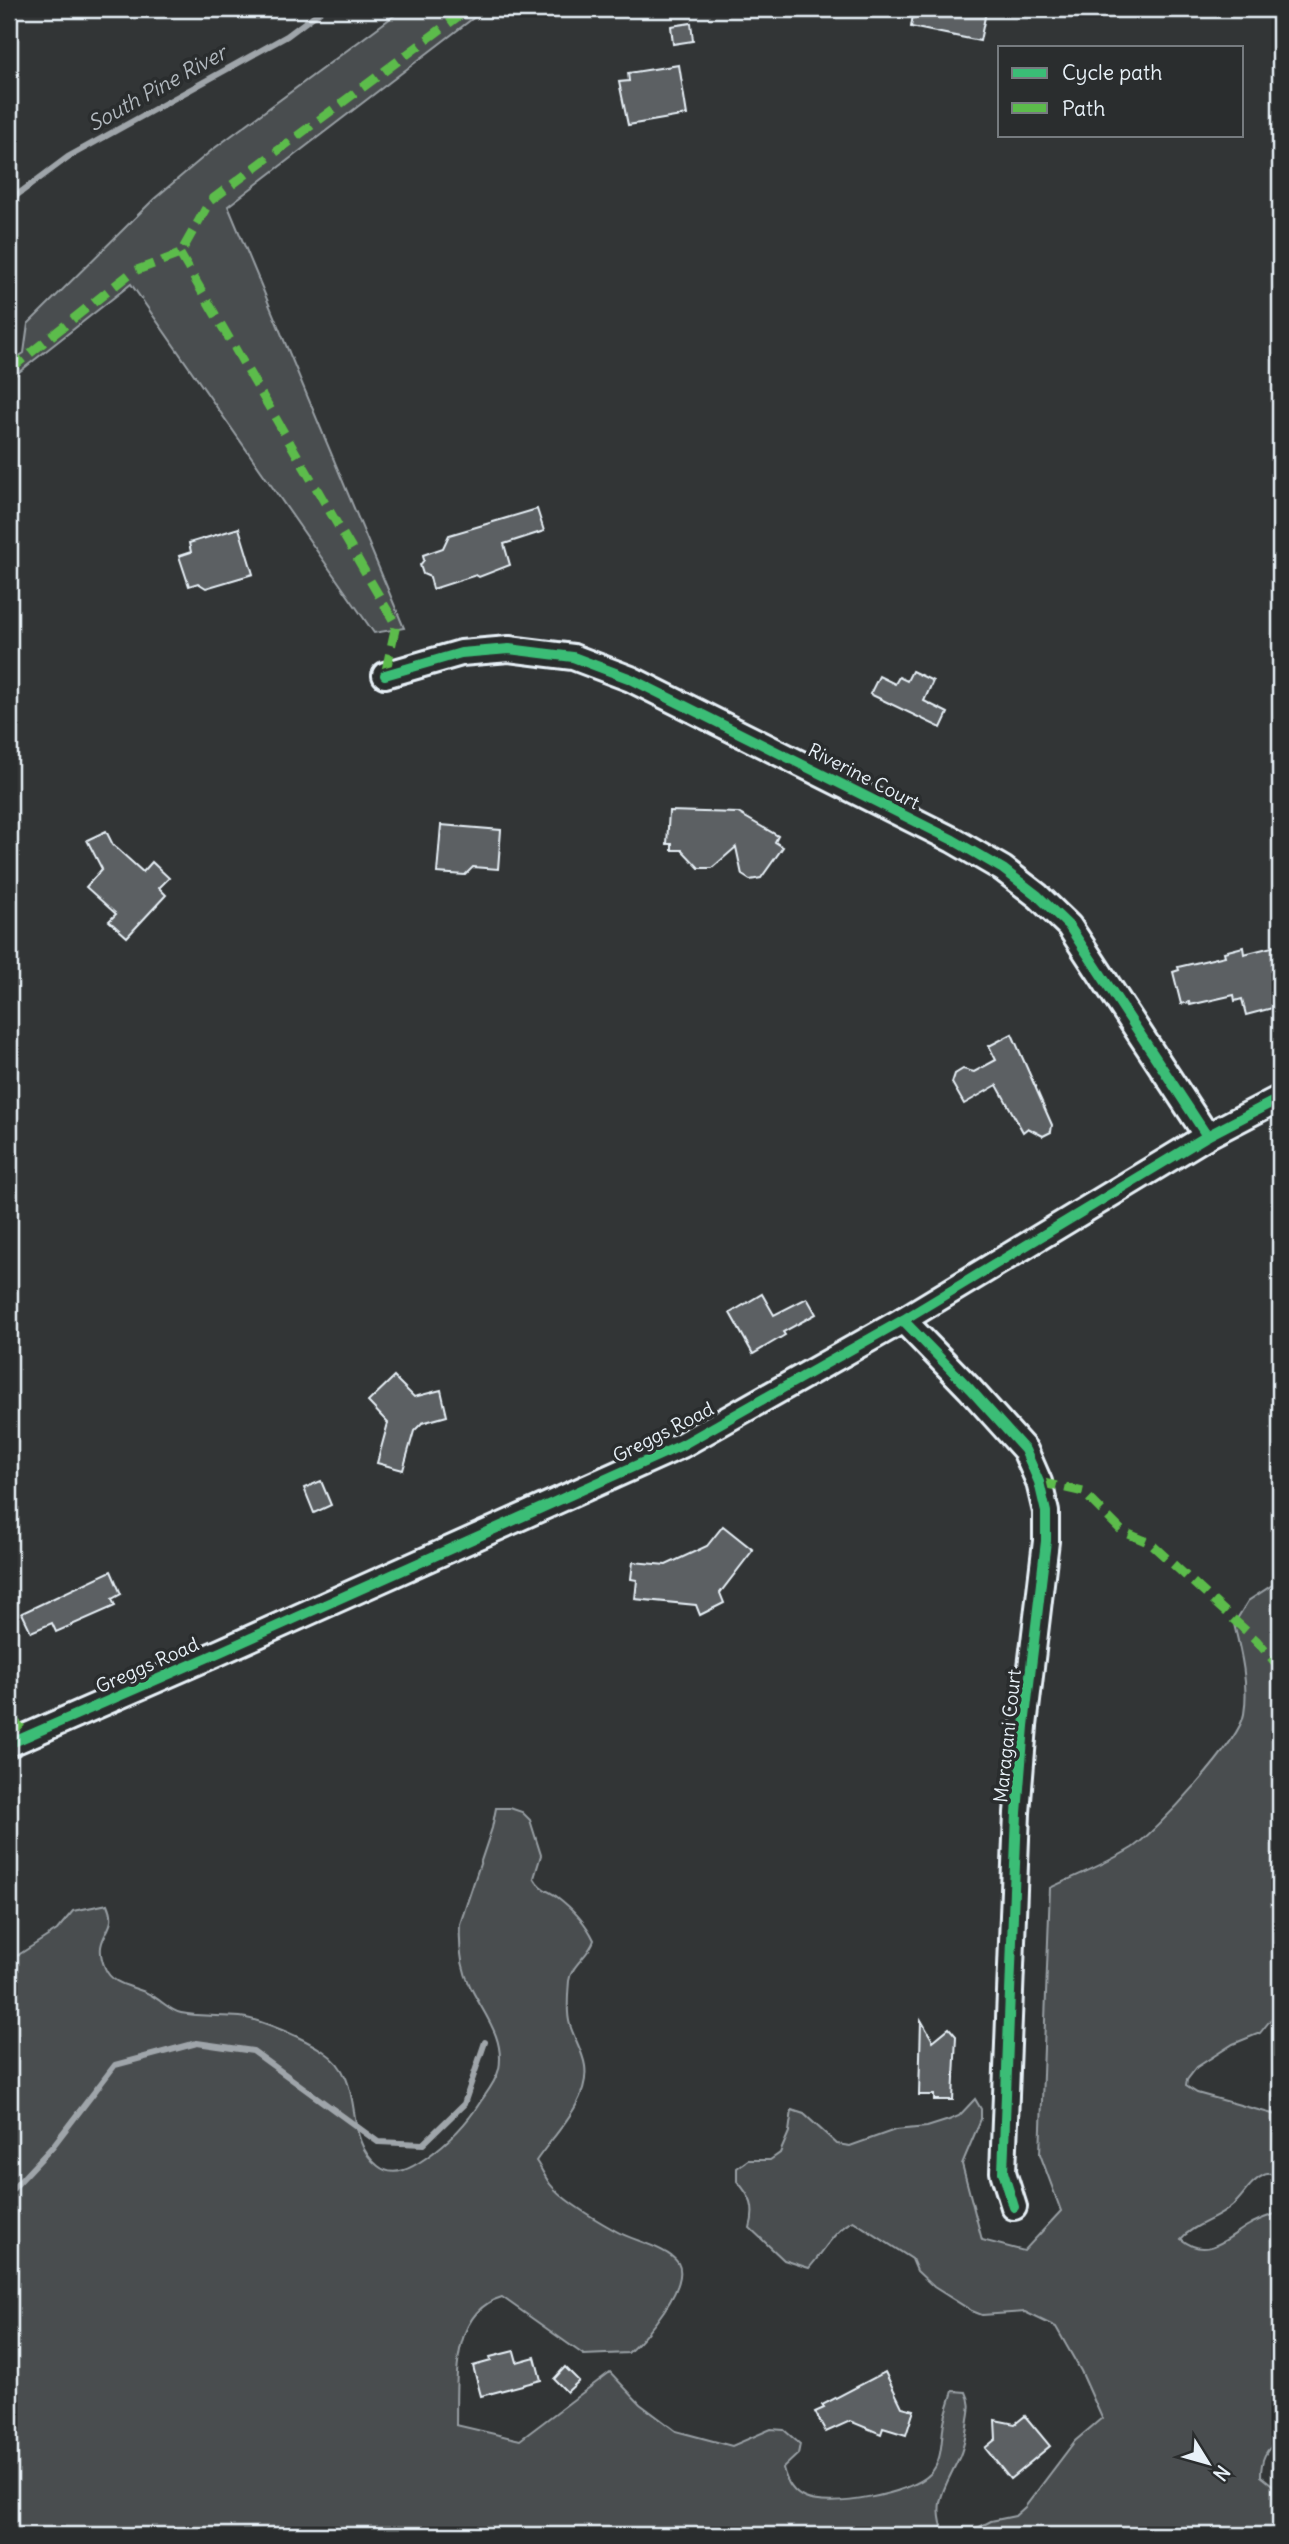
<svg xmlns="http://www.w3.org/2000/svg" width="1289" height="2544" viewBox="0 0 1289 2544" font-family="Delius,sans-serif">
  <rect width="100%" height="100%" fill="#323536"/>
  <filter id="ink" filterUnits="userSpaceOnUse"><feTurbulence type="fractalNoise" baseFrequency=".0143" numOctaves="2"/><feDisplacementMap in="SourceGraphic" scale="14" xChannelSelector="R" yChannelSelector="G"/><feConvolveMatrix kernelMatrix="1 2 1 2 8 2 1 2 1" color-interpolation-filters="sRGB"/></filter>
  <g filter="url(#ink)">
    <g fill="#494d4f" stroke="#989fa4" stroke-width="2">
      <polygon points="403,9 485,9 228,206 404,628 374,633 131,284 9,380 9,358 13,360 24,353 28,324 154,199 212,150"/>
      <path d="M1280,1580V1601L1276,1604L1280,1613V1973L1272,1988L1276,2013L1260,2033L1233,2044L1197,2067L1187,2080L1186,2086L1197,2093L1280,2116V2173C1275,2174 1268,2173 1264,2175C1250,2181 1243,2197 1232,2206C1217,2220 1194,2224 1181,2239C1208,2261 1226,2238 1249,2225C1259,2219 1270,2216 1280,2212V2441C1265,2448 1261,2460 1261,2476L1280,2491V2535H964L991,2521L1015,2516L1025,2507L1075,2441L1102,2418L1081,2371L1056,2327L1025,2312L982,2315L972,2311L934,2287L917,2271L912,2259L853,2221C834,2230 823,2253 809,2268L784,2260L750,2228C756,2207 751,2197 737,2181V2168L748,2160H770L780,2153L789,2132L792,2110L804,2114L837,2144L850,2146L895,2130L927,2127L949,2120L959,2116L975,2099L981,2109V2119L962,2164L982,2240L1024,2251L1061,2211L1040,2154L1050,1888C1077,1875 1106,1864 1132,1848C1156,1832 1240,1741 1244,1714C1249,1685 1241,1652 1234,1624L1248,1601Z"/>
      <path d="M496,1808H510L522,1812L530,1820L541,1855L534,1878C539,1888 547,1890 556,1896C572,1908 585,1921 594,1940C589,1956 571,1965 569,1981C568,1993 566,2013 570,2025C574,2038 583,2052 585,2066C590,2101 554,2134 536,2161C541,2168 545,2177 550,2184C562,2200 598,2221 616,2231C631,2240 669,2248 678,2263C691,2285 644,2339 628,2353L584,2355L502,2297C450,2312 457,2382 456,2425L520,2440L610,2372L640,2404L676,2431L732,2446L771,2429L784,2430L800,2444L798,2454L783,2468C786,2480 793,2493 805,2498C830,2509 911,2494 930,2474C943,2461 941,2439 944,2422C946,2412 950,2401 953,2391L966,2392C971,2402 970,2408 968,2419C966,2434 964,2449 957,2462C944,2489 932,2504 945,2535H9V1961L57,1930L73,1911L108,1904C121,1933 90,1933 105,1968C112,1986 135,1986 149,1994C160,1999 170,2011 181,2013C200,2017 220,2015 240,2017C261,2019 305,2039 323,2051C369,2081 340,2135 378,2166C394,2179 413,2167 426,2158C449,2142 466,2125 481,2101C488,2091 496,2081 499,2069C505,2037 483,2013 470,1986C461,1968 459,1943 460,1924L492,1828Z"/>
    </g>
    <g fill="none" stroke-linecap="round" stroke-linejoin="round">
      <g stroke="#9fa5aa" stroke-width="6">
        <polyline points="9,201 68,157 287,36 323,9"/>
        <polyline points="9,2193 53,2146 115,2065 197,2043 253,2051 378,2142 423,2144 464,2104 485,2042"/>
      </g>
    </g>
    <g fill="#5c6063" stroke="#e8f1f8" stroke-width="2">
      <polygon points="914,9 971,9 986,12 980,41 911,27"/>
      <polygon points="691,23 693,41 673,44 671,26"/>
      <polygon points="679,65 687,115 628,125 619,82 629,81 628,73"/>
      <polygon points="537,509 544,531 504,544 510,565 479,577 476,575 433,589 430,577 423,574 420,565 424,560 423,555 443,548 449,535"/>
      <polygon points="239,528 253,574 206,588 198,583 189,586 179,556 191,552 189,543"/>
      <polygon points="912,671 933,681 924,701 948,713 941,728 870,694 879,676 895,684 899,677 907,681"/>
      <polygon points="669,811 738,813 778,836 775,842 783,847 761,878 750,880 742,875 736,847 712,868 699,868 682,850 672,850 672,844 667,844"/>
      <polygon points="441,825 501,830 498,869 473,867 465,875 437,873"/>
      <polygon points="106,831 113,845 143,872 152,862 169,878 159,888 166,895 127,937 109,921 116,914 86,887 102,869 87,840"/>
      <polygon points="1280,945 1280,1006 1246,1015 1242,999 1235,1001 1234,995 1190,1005 1189,1002 1181,1004 1173,972 1179,970 1178,967 1225,956 1224,952 1243,947 1244,954"/>
      <polygon points="1012,1034 1052,1125 1051,1132 1043,1136 1028,1128 1023,1132 997,1085 964,1104 952,1083 955,1074 963,1069 974,1072 996,1060 989,1046"/>
      <polygon points="762,1294 774,1315 807,1298 816,1314 783,1332 785,1335 753,1354 730,1313"/>
      <polygon points="394,1377 414,1397 441,1390 447,1416 422,1423 414,1431 403,1470 377,1463 388,1423 368,1402"/>
      <polygon points="321,1481 331,1505 314,1513 304,1488"/>
      <polygon points="723,1526 753,1550 720,1593 724,1603 700,1615 696,1605 635,1599 637,1580 631,1579 633,1562 666,1565 707,1546"/>
      <polygon points="111,1571 121,1594 112,1599 115,1606 56,1632 52,1623 31,1632 22,1613"/>
      <polygon points="921,2020 933,2041 949,2028 956,2036 953,2100 934,2100 934,2095 919,2095"/>
      <polygon points="514,2351 517,2362 535,2357 541,2380 481,2396 473,2366 491,2361 490,2357"/>
      <polygon points="565,2367 579,2381 567,2392 554,2379"/>
      <polygon points="885,2372 902,2407 914,2410 906,2435 883,2428 881,2434 850,2421 826,2432 815,2412 824,2408 822,2405"/>
      <polygon points="1025,2416 1050,2446 1010,2479 985,2448 996,2439 995,2420 1015,2424"/>
    </g>
    <g fill="none" stroke-linecap="round" stroke-linejoin="round">
      <defs>
        <g id="minor">
          <polyline points="385,675 461,653 509,649 573,657 631,679 953,840 1003,869 1038,896 1069,926 1207,1136"/>
          <polyline points="903,1320 970,1389 1025,1450 1039,1482 1046,1512 1046,1541 1024,1726 1017,1813 1003,2172 1014,2207"/>
          <polyline points="9,1744 220,1652 682,1445 903,1320 1207,1136 1280,1098"/>
        </g>
      </defs>
      <use href="#minor" stroke="#e8f1f8" stroke-width="30"/>
      <use href="#minor" stroke="#2a2d2e" stroke-width="24"/>
      <g stroke="#5cbc4b" stroke-width="9" stroke-dasharray="18 9" stroke-linecap="butt">
        <polyline points="180,254 396,625 385,675"/>
        <polyline points="9,370 132,272 180,254 210,201 468,9"/>
        <polyline points="1039,1482 1083,1492 1122,1531 1150,1543 1256,1640 1280,1668"/>
        <polyline points="9,1716 29,1736"/>
      </g>
      <defs>
        <g id="cycleway">
          <polyline points="385,675 461,653 509,649 573,657 631,679 953,840 1003,869 1038,896 1069,926 1207,1136"/>
          <polyline points="903,1320 970,1389 1025,1450 1039,1482 1046,1512 1046,1541 1024,1726 1017,1813 1003,2172 1014,2207"/>
          <polyline points="9,1744 220,1652 682,1445 903,1320 1207,1136 1280,1098"/>
        </g>
      </defs>
      <use href="#cycleway" stroke="#2a2d2e" stroke-width="15"/>
      <use href="#cycleway" stroke="#3abd76" stroke-width="10"/>
    </g>
  </g>
  <g text-anchor="middle" dominant-baseline="central" stroke-width="7" stroke-linejoin="round" paint-order="stroke">
    <g font-size="19" fill="#e8f1f8" stroke="#2a2d2e">
      <text transform="translate(864 776) rotate(27)">Riverine Court</text>
      <text transform="translate(663 1432) rotate(-27)">Greggs Road</text>
      <text transform="translate(147 1665) rotate(-24)">Greggs Road</text>
      <text transform="translate(1007 1736) rotate(-84)">Maragani Court</text>
    </g>
    <g font-size="21" font-style="italic" fill="#b1b8be" stroke="#2a2d2e">
      <text transform="translate(157 88) rotate(-29)">South Pine River</text>
    </g>
  </g>
  <rect width="1289" height="2544" fill="none" stroke="#2a2d2e" stroke-width="35"/>
  <rect x="18" y="18" width="1254" height="2509" fill="none" stroke="#e8f1f8" stroke-width="2.5" filter="url(#ink)"/>
  <rect x="998" y="46" width="245" height="91" fill="#2a2d2e" stroke="#767b7f" stroke-width="2"/>
  <rect x="1012" y="68" width="35" height="10" fill="#3abd76" stroke="#767b7f" stroke-width="2"/>
  <text x="1062" y="80" font-size="21" fill="#e8f1f8">Cycle path</text>
  <rect x="1012" y="103" width="35" height="10" fill="#5cbc4b" stroke="#767b7f" stroke-width="2"/>
  <text x="1062" y="116" font-size="21" fill="#e8f1f8">Path</text>
  <g transform="translate(1208 2463) rotate(127)" stroke="#2a2d2e" stroke-width="5" paint-order="stroke">
  <path d="M0-5L12 26L0 18L-12 26Z" fill="#e8f1f8"/>
  <text y="-10" font-size="19" font-weight="bold" text-anchor="middle" fill="#e8f1f8">N</text>
  </g>
</svg>
